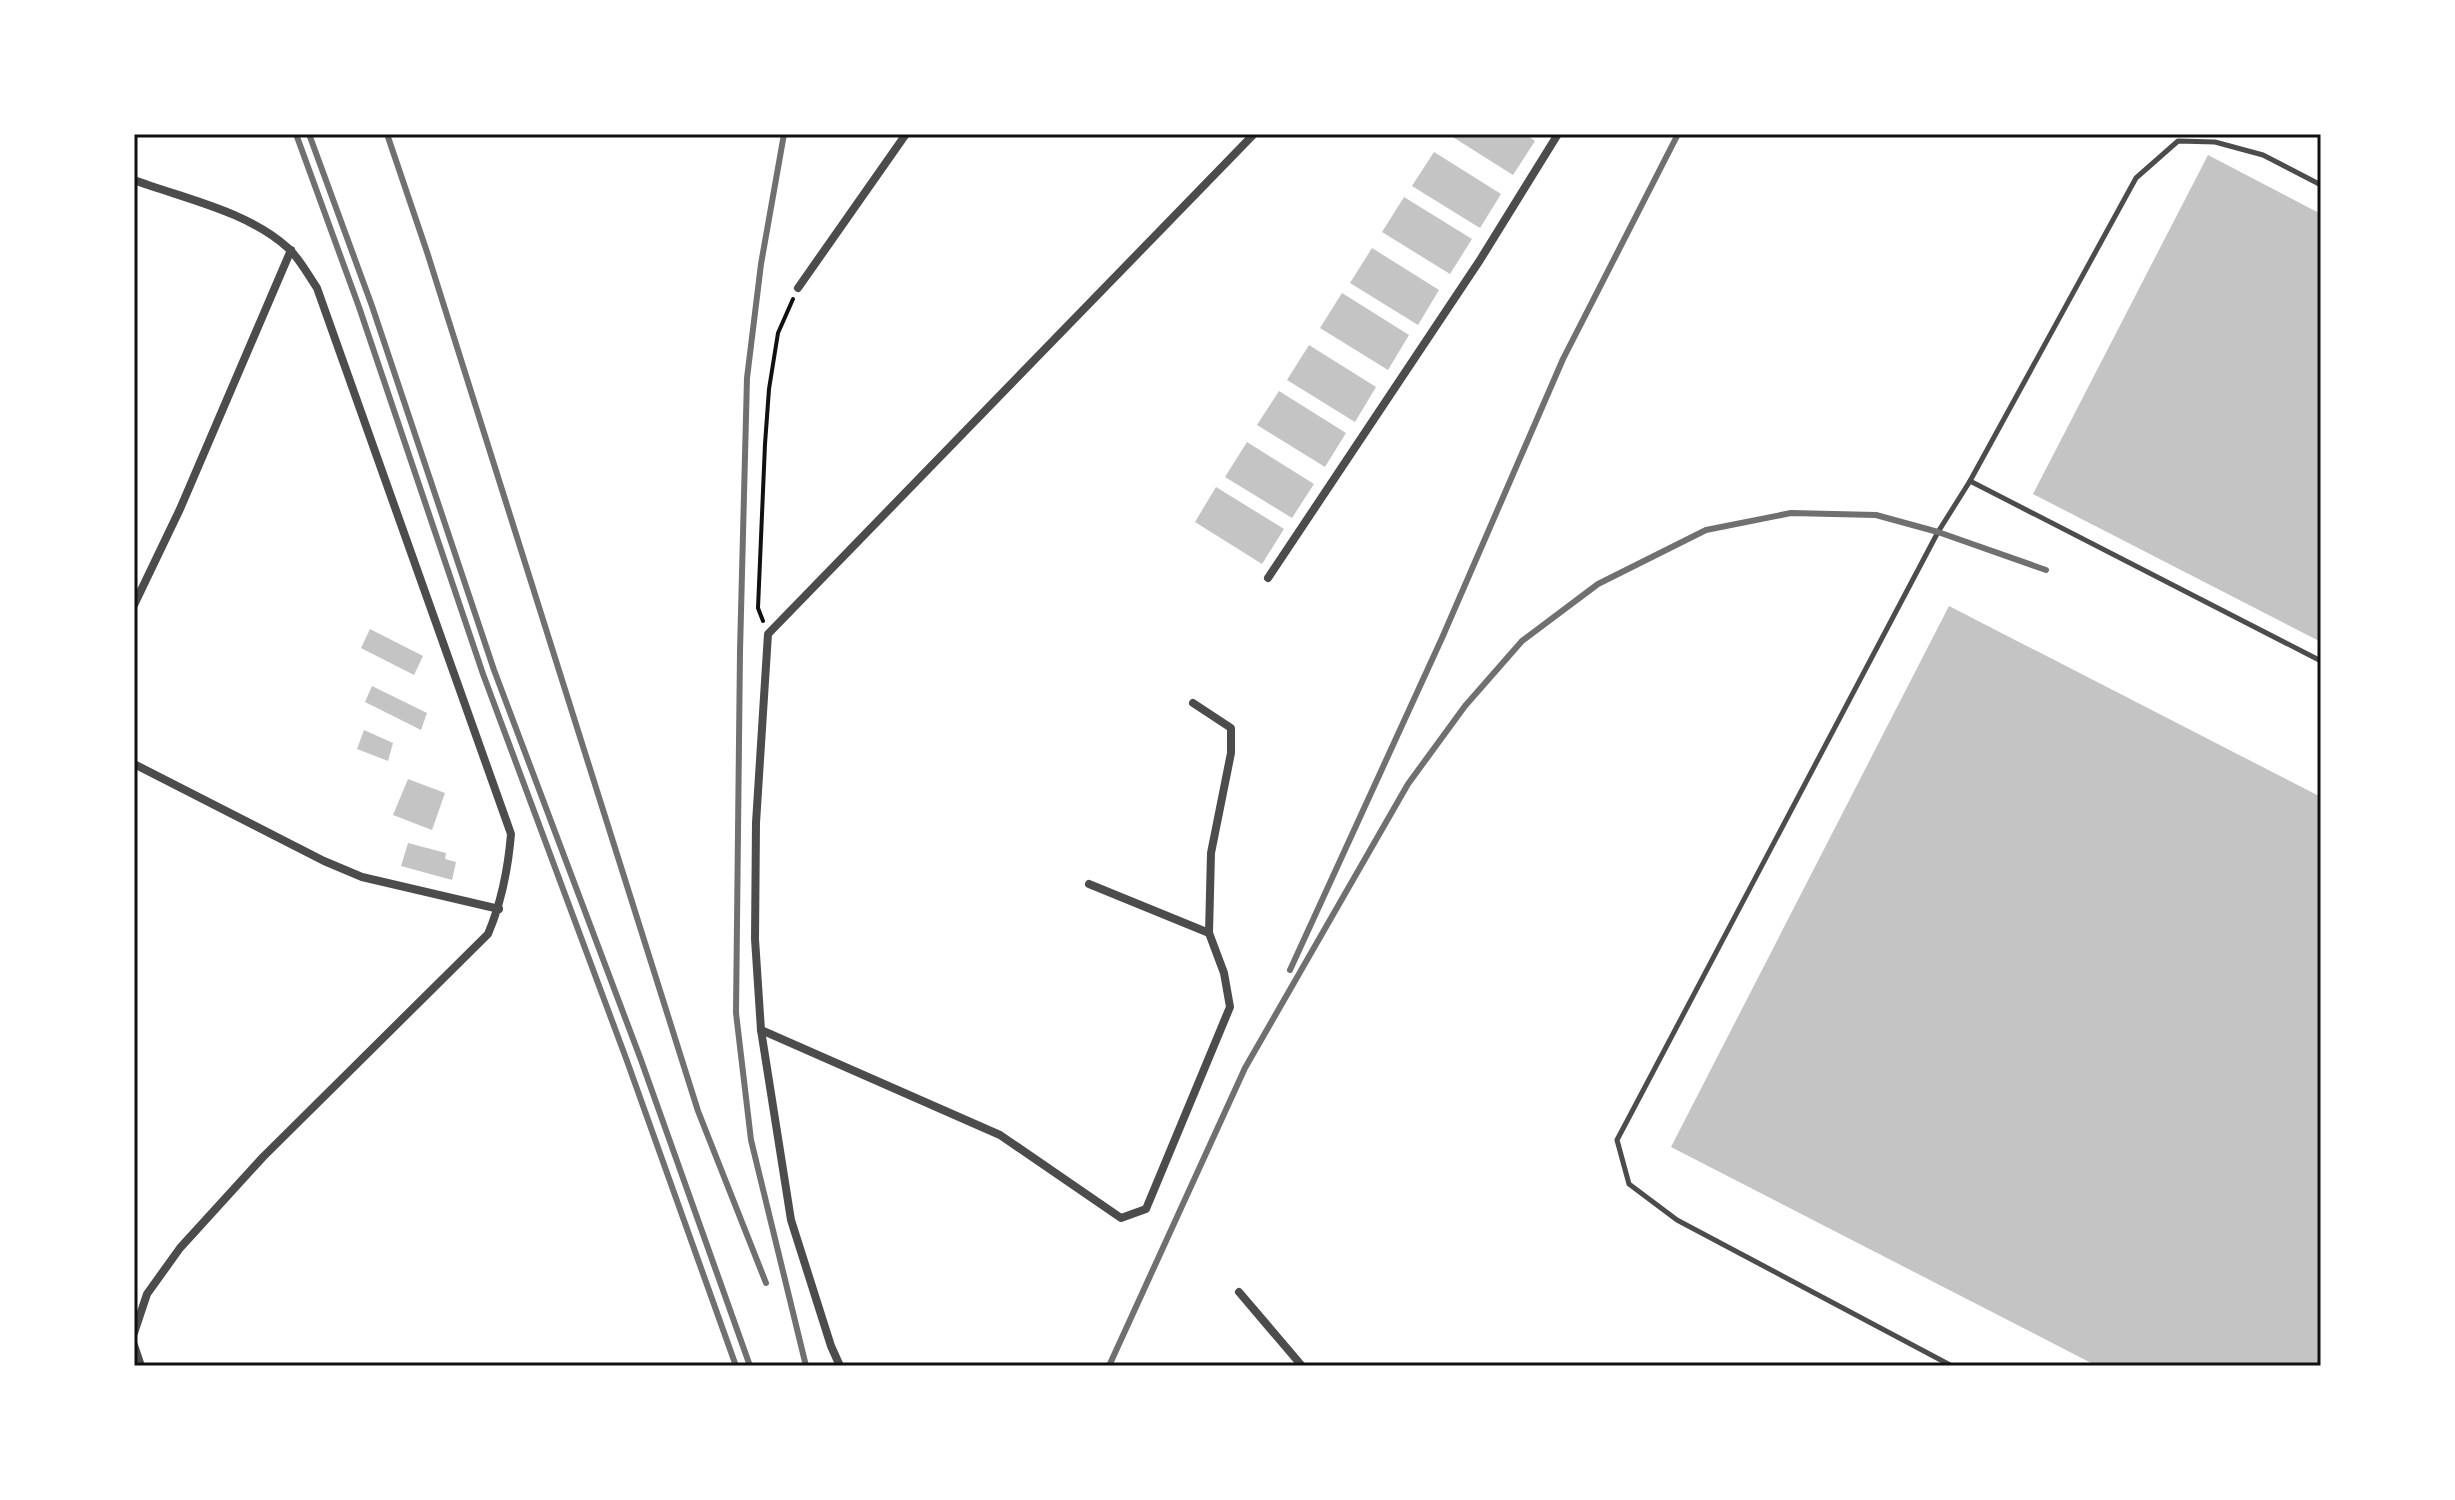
<svg xmlns="http://www.w3.org/2000/svg" width="2455" height="1500" viewBox="0 0 2455 1500" font-family="'Golos Text',sans-serif">
  <rect width="100%" height="100%" fill="#fff"/>
  <g fill="#c4c4c4">
    <polygon points="1448,134 1525,134 1535,141 1513,175"/>
    <polygon points="1434,152 1501,194 1480,228 1412,186"/>
    <polygon points="2208,155 2321,214 2321,642 2033,494"/>
    <polygon points="1404,197 1472,239 1450,274 1382,232"/>
    <polygon points="1372,248 1439,290 1418,325 1350,283"/>
    <polygon points="1342,293 1409,335 1388,370 1320,328"/>
    <polygon points="1309,345 1376,387 1355,422 1287,380"/>
    <polygon points="1279,391 1346,433 1325,467 1257,425"/>
    <polygon points="1247,442 1314,484 1292,518 1225,477"/>
    <polygon points="1216,487 1284,529 1262,564 1195,522"/>
    <polygon points="1949,606 2321,797 2321,1366 2097,1366 1671,1147"/>
    <polygon points="370,629 423,656 414,675 361,648"/>
    <polygon points="372,686 427,713 421,730 365,702"/>
    <polygon points="364,730 393,743 388,761 357,749"/>
    <polygon points="408,779 445,793 432,830 393,815"/>
    <polygon points="408,843 446,853 445,859 456,862 452,880 401,866"/>
  </g>
  <g fill="none" stroke-linecap="round" stroke-linejoin="round">
    <polyline stroke="#111" stroke-width="4" points="763,621 758,608 765,444 769,389 778,333 793,299"/>
    <g stroke="#4c4c4c" stroke-width="5">
      <polyline points="1970,481 2321,661"/>
      <polyline points="1952,1366 1677,1220 1629,1184 1617,1140 1938,532 1970,481 2136,178 2178,141 2215,142 2263,155 2321,185"/>
    </g>
    <g stroke="#4c4c4c" stroke-width="8">
      <path d="M134,180C185,199 247,211 288,248C300,259 308,275 317,288L511,834C508,870 502,901 488,934L263,1157L180,1248L147,1294L134,1333"/>
      <polyline points="798,288 906,134"/>
      <polyline points="1268,578 1480,260 1558,134"/>
      <polyline points="134,605 180,509 291,250"/>
      <polyline points="134,764 324,861 362,877 499,909"/>
      <polyline points="1089,884 1209,933"/>
      <polyline points="761,1030 1000,1135 1121,1218 1146,1209 1230,1007 1224,973 1209,933 1211,853 1231,753 1231,728 1193,703"/>
      <polyline points="1239,1292 1302,1366"/>
      <polyline points="134,1345 141,1366"/>
      <polyline points="840,1366 831,1346 791,1220 761,1030 755,939 756,823 768,634 1254,134"/>
    </g>
    <g stroke="#707070" stroke-width="6">
      <polyline points="296,134 359,307 483,674 627,1061 736,1366"/>
      <polyline points="309,134 372,306 494,670 641,1060 750,1366"/>
      <polyline points="387,134 427,252 698,1111 766,1283"/>
      <polyline points="784,134 761,264 747,378 740,651 736,1013 751,1140 806,1366"/>
      <polyline points="1290,970 1442,638 1563,359 1678,134"/>
      <polyline points="1109,1366 1245,1068 1408,784 1465,706 1522,641 1598,584 1706,530 1791,513 1876,515 1938,532 2046,570"/>
    </g>
  </g>
  <rect width="2455" height="1500" fill="none" stroke="#ffffff" stroke-width="272"/>
  <rect x="136" y="136" width="2183" height="1228" fill="none" stroke="#111" stroke-width="3"/>
</svg>
